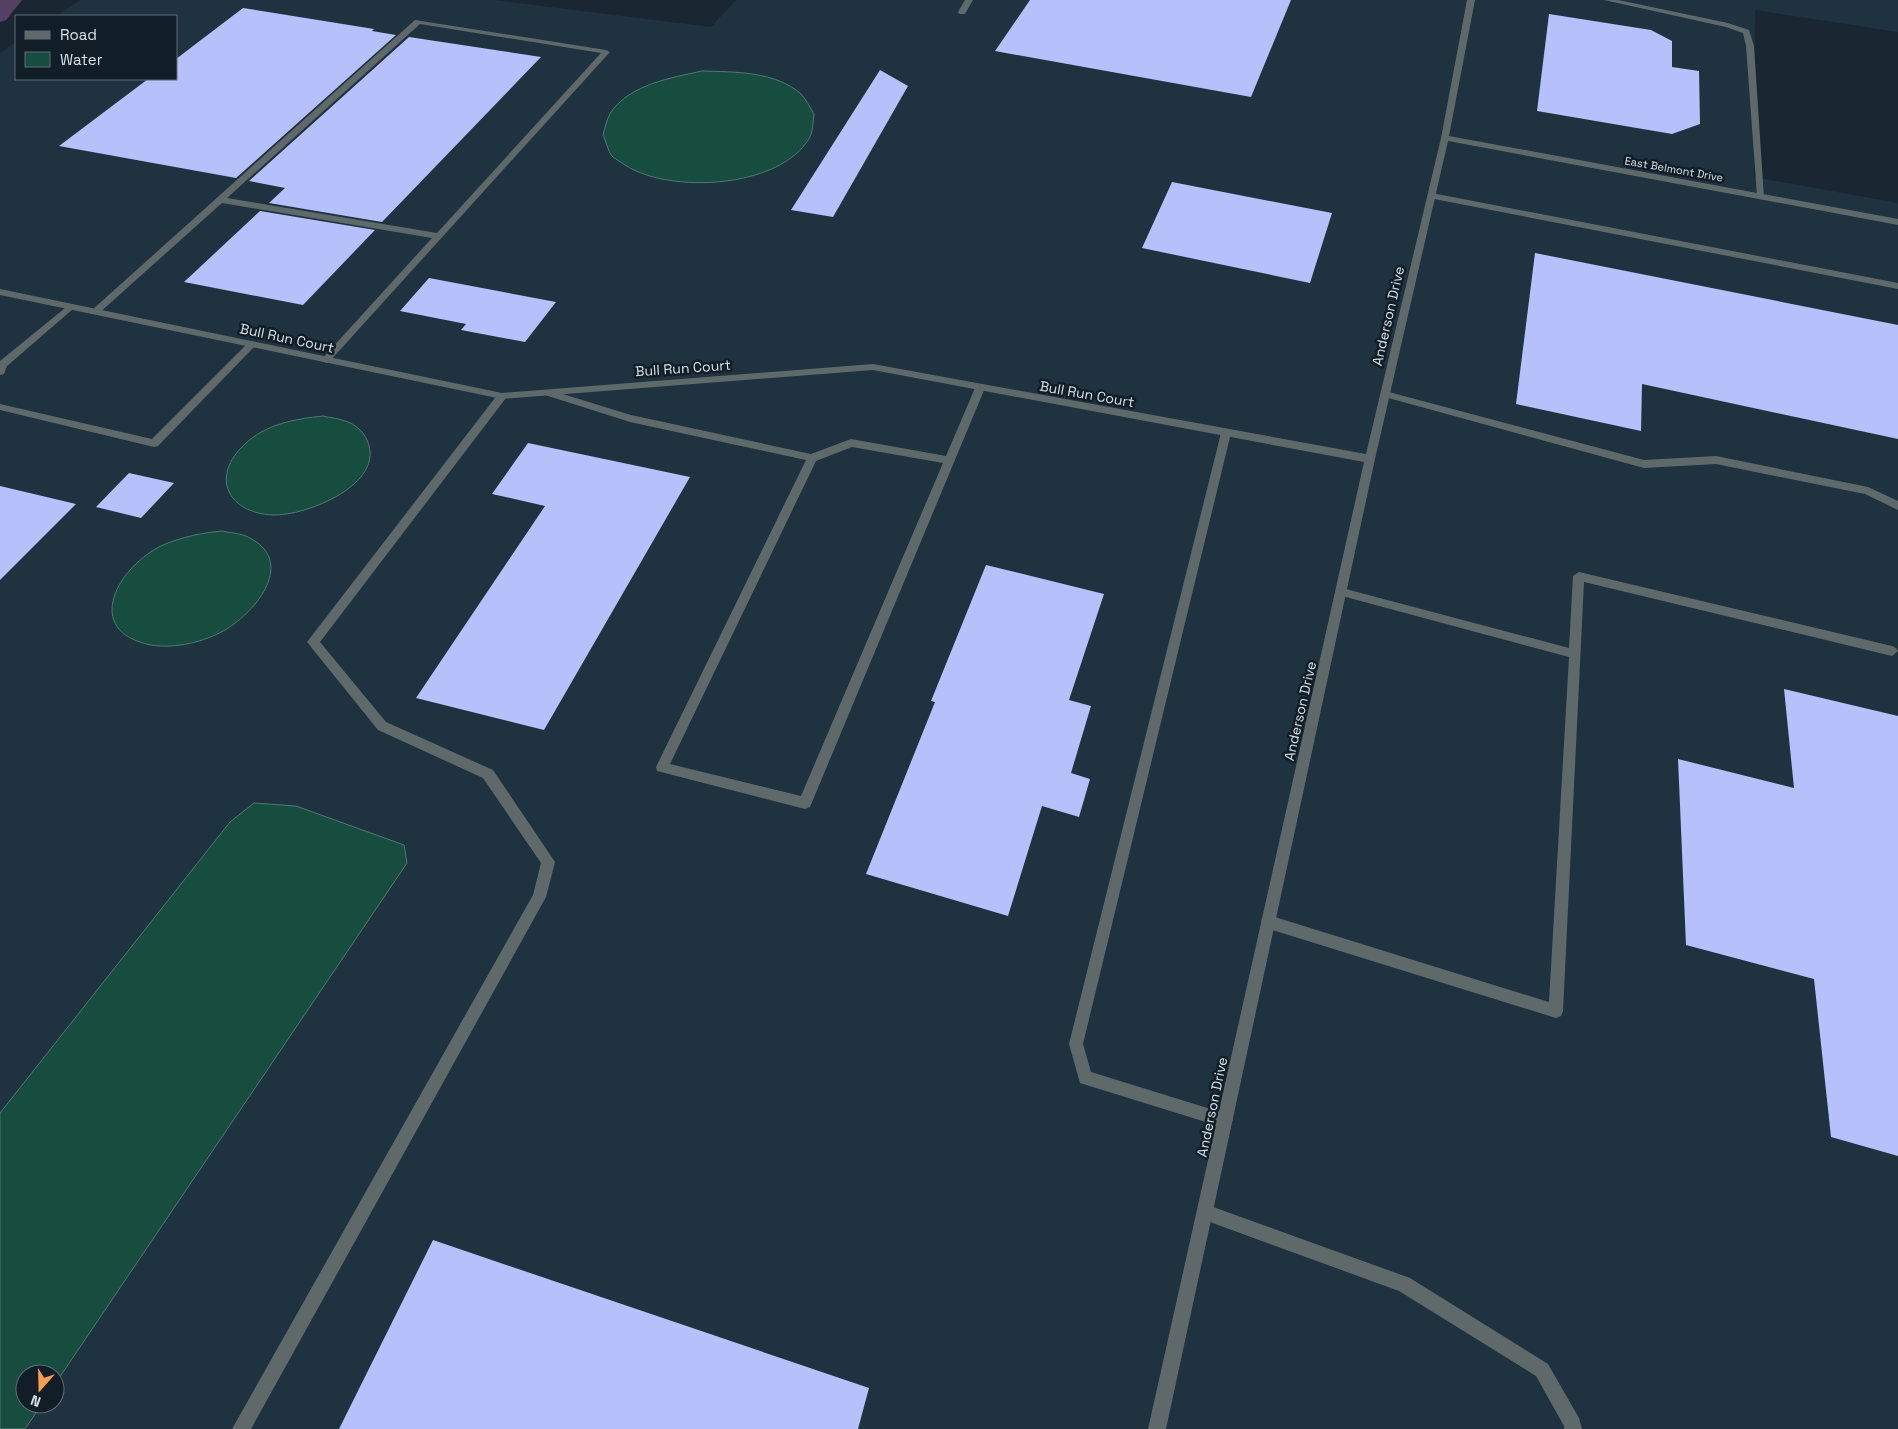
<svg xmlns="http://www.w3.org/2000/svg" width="1898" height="1429" viewBox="0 0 1898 1429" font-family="'Space Grotesk',sans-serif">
  <rect width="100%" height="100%" fill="#1a2732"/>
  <path fill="#1f3240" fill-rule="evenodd" d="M81,0H493L711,27L736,0H1898V32L1755,10L1754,177L1898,203V1429H0V53L16,42V79H176V16H56ZM25,1374H55V1404H25Z"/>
  <polygon fill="#564063" points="0,0 22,0 6,20 0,22"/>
  <g fill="#164d3f" stroke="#507972">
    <path d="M702,71C734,72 775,71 801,94C806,99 810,108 814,114C813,121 813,131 810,137C781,189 669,194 625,165C621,162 615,159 612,156C608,151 606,141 603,135C605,128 607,118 611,112C631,84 671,78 702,71Z"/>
    <path d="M323,416C330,418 338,418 345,421C355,424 363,431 367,440C387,484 306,516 273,515C227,513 210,476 245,444C266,424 295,419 323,416Z"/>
    <path d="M222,531C230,533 240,533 248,537C297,561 257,611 225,630C204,642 175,649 151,645C81,631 118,566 163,545C182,537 201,533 222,531Z"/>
    <polygon points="254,803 296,806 404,845 407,863 55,1384 55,1374 25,1374 25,1404 42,1404 25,1429 0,1429 0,1113 230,822"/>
  </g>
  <g fill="#b6c0fa">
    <polygon points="1030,0 1291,0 1251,97 995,51"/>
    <polygon points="243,8 374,29 372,31 396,35 236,178 59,146 148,79 176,79 176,59"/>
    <polygon points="1549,14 1651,30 1672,41 1672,67 1699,71 1700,124 1672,134 1537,111"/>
    <polygon points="409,37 541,57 382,222 269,203 285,188 249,181"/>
    <polygon points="880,70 908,86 833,217 791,210"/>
    <polygon points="1172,182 1332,213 1310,283 1142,248"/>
    <polygon points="260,211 375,230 303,305 184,282"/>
    <polygon points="1535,253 1898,325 1898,439 1642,384 1641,431 1516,404"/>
    <polygon points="429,278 556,302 525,342 461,330 466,324 400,311"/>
    <polygon points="528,443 690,477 544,730 416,698 545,506 492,494"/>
    <polygon points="129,473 174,483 141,518 96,507"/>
    <polygon points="0,486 76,504 0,580"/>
    <polygon points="986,565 1104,594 1069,700 1091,706 1071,773 1090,779 1079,817 1042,806 1008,916 866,874 935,702 931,701"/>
    <polygon points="1784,689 1898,716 1898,1156 1831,1137 1814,979 1686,945 1678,759 1794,788"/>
    <polygon points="433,1240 869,1388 858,1429 339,1429"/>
  </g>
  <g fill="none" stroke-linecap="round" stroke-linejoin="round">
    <g fill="#5f696a" fill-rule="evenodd">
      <polygon points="965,0 973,0 965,14 959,14 958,12"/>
      <polygon points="1604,0 1618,0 1728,23 1749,30 1754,46 1764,198 1757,196 1746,46 1743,33 1726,27"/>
      <path d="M415,20L606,50L610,52L329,362L326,363L321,360L432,238L222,203L98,314H92V310ZM420,24L601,53L437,233L227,198Z"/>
      <polygon points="1432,193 1898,283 1898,289 1429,198 1429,194"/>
      <polygon points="70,304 75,307 73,309 7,366 4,374 0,375 0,361"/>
      <polygon points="252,341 257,344 255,346 158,446 154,447 0,410 0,404 152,439 249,342"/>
      <path d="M980,385L985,388L810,807L805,809L657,771L656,767L806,460L630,422L545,395V391H553L631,415L811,454L851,439L946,456L975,388ZM852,447L943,463L801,796L670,764L816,461Z"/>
      <polygon points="1385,391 1644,460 1716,456 1868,487 1898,501 1898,510 1865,494 1716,464 1644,468 1381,396 1381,392"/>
      <polygon points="502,393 506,394 506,398 320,642 386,722 493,770 555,862 546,897 251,1429 232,1429 533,895 541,863 483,778 378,730 307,642 498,394"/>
      <polygon points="1226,429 1231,433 1083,1044 1091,1072 1230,1115 1233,1120 1230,1125 1225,1128 1080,1083 1069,1044 1221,433"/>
      <polygon points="1579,572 1892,646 1896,648 1898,651 1892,656 1584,582 1563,1011 1561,1016 1556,1018 1263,927 1261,922 1263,917 1268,915 1549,1002 1569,657 1342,596 1336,592 1342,588 1569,648 1573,576"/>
      <polygon points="1205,1204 1410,1278 1548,1364 1579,1418 1582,1429 1564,1429 1564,1426 1536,1376 1399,1291 1199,1218 1197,1212 1199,1206"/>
    </g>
    <polygon fill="#5f696a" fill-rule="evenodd" points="1467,0 1475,0 1449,136 1898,219 1898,225 1448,141 1375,459 1166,1429 1148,1429 1364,462 873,370 502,399 0,295 0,289 502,393 873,364 1366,454 1441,138"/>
  </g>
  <g text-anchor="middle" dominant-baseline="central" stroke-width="5" stroke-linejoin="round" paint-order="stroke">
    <g font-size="11" fill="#d8e1e8" stroke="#111e28">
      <text transform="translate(1674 169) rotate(10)">East Belmont Drive</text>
    </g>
    <g font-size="14" fill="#d8e1e8" stroke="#111e28">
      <text transform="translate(1388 316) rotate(-77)">Anderson Drive</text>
      <text transform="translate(287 338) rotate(12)">Bull Run Court</text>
      <text transform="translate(683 368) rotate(-4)">Bull Run Court</text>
      <text transform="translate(1087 394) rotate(10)">Bull Run Court</text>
      <text transform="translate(1300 711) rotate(-77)">Anderson Drive</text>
      <text transform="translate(1212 1107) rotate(-78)">Anderson Drive</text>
    </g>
  </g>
  <rect x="15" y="15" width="162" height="65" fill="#111e28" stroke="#616c75"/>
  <rect x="25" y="31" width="25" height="8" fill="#5f696a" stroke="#616c75"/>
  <text x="60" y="40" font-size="15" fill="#d8e1e8">Road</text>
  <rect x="25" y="52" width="25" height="15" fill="#164d3f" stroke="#616c75"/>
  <text x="60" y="65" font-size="15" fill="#d8e1e8">Water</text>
  <g transform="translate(40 1389) rotate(200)"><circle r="24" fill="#111e28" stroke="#616c75"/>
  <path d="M0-4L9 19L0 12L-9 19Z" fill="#fc9d52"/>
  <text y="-8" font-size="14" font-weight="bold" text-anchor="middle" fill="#d8e1e8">N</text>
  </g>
</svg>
